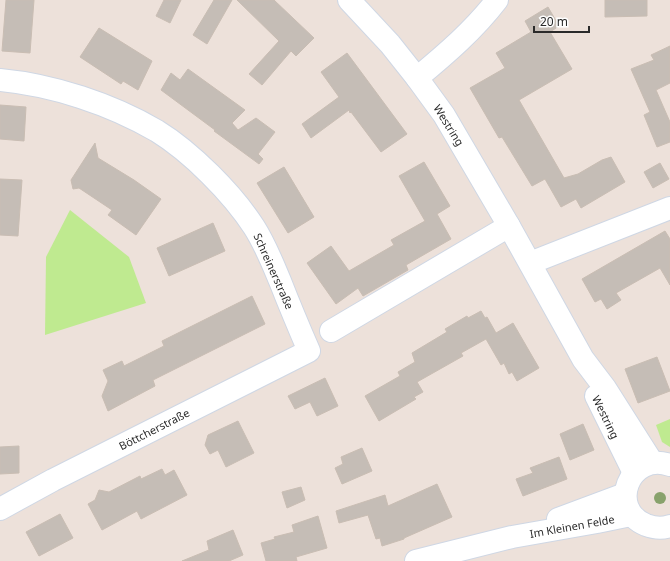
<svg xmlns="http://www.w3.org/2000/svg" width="670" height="561" viewBox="0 0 670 561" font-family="'Noto Sans',sans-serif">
  <rect width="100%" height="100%" fill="#ede1da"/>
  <g fill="#bfea90">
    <polygon points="70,210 129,257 146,303 45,335 46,257"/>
    <polygon points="670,419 670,447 662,442 656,425"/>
  </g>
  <g fill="#c5bdb6" stroke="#c9bdb3">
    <polygon points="6,0 34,0 30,53 2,51"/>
    <polygon points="164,0 181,0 170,23 156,16"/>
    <polygon points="214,0 232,0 207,44 193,35"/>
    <polygon points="237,0 274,0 314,38 296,56 291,51 262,85 249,74 279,41"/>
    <polygon points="605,0 647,0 647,16 605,17"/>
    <polygon points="548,7 559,26 550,32 572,69 519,100 564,178 578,174 602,160 611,157 625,182 581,208 576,199 561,207 545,179 532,186 502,137 499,138 470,88 505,68 496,53 531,32 525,21"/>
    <polygon points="99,28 152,61 138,90 123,81 121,84 80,57"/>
    <polygon points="670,46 670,83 656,90 670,122 670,142 657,147 644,115 650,112 631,69 654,60 651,55"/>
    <polygon points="347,53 407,134 381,152 351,112 350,113 349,110 311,138 302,124 339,97 321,72"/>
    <polygon points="188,69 245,110 232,123 238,130 256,118 275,132 258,154 263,159 259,164 214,131 215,130 161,90 171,73 180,80"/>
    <polygon points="0,105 26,107 24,141 0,139"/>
    <polygon points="95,143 98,158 134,180 161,199 136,235 108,215 112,210 79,188 73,189 71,180"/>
    <polygon points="424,162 450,206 437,214 451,239 406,265 408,270 363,296 358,288 336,304 307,263 331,246 349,271 394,245 391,240 425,221 399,176"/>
    <polygon points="660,163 669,179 653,188 644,172"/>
    <polygon points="284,167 314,217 288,233 257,183"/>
    <polygon points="0,179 22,180 18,236 0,235"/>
    <polygon points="213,223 225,251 169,276 157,248"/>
    <polygon points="665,231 670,239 670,285 660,268 616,293 621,300 607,309 601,299 595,302 582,279"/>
    <polygon points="252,296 265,324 153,380 155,386 108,411 102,396 108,381 103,370 122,361 124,366 164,346 162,341"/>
    <polygon points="481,311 485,318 487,317 496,333 513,323 539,368 517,381 512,372 509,374 504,363 501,365 486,339 461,353 463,356 417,382 423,392 414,397 416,399 379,421 365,396 400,376 398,372 415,362 412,353 447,332 445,329 467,316 468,318"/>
    <polygon points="657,357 670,391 638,403 625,369"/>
    <polygon points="325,378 338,406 317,416 310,402 295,409 288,396"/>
    <polygon points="238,421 254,453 226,467 218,450 210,454 205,445 208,435"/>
    <polygon points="583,424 594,450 570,460 560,434"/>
    <polygon points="19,446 19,473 0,474 0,447"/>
    <polygon points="362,448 372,471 342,484 335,468 343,464 341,457"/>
    <polygon points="559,457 567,479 523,496 516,479 533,473 530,468"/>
    <polygon points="162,469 165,475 174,470 187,495 141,519 137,511 102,530 88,504 95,500 99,490 109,492 140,476 141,479"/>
    <polygon points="437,484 452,517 404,538 404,539 382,546 380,538 376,539 368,515 339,523 336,511 385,495 388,506"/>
    <polygon points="301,487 305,500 287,508 282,492"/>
    <polygon points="60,514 73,538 39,556 26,532"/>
    <polygon points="318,516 327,548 296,557 297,561 266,561 261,543 275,539 274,537 294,532 292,525"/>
    <polygon points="233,530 243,555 229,561 182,561 209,550 207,541"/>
  </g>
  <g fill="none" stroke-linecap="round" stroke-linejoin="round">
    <defs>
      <g id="minor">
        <polyline points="349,0 390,44 417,78 444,115 509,226 583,359 605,388 652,462"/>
        <path d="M417,78C446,54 474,30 497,0"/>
        <path d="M0,80C53,85 111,104 157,131C191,152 232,193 254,227C265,244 272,262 280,281C289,304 299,328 309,351L53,480L0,509"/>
        <polyline points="530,263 670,208"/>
        <polyline points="331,331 509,226"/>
        <polyline points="596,396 634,473"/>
        <path d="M670,465C629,451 607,509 646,525C654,528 662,529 670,526"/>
        <polyline points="558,519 625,494"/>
        <polyline points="416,561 512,537 597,522 631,515"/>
      </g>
    </defs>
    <use href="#minor" stroke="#cfd7e4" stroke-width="24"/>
    <use href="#minor" stroke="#fff" stroke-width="22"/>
  </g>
  <circle fill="#88a26c" cx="660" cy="498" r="6"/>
  <g text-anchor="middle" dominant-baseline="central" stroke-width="4" stroke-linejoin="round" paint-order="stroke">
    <g font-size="11" fill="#2a2a2a" stroke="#fff">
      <text transform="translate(449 125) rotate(58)">Westring</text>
      <text transform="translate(274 271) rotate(66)">Schreinerstraße</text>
      <text transform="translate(606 417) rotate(64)">Westring</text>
      <text transform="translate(154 429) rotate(-27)">Böttcherstraße</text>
      <text transform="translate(572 526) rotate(-10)">Im Kleinen Felde</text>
    </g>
  </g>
  <path d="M534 26v6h55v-6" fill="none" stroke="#2a2a2a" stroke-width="2"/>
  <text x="540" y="26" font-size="12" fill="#2a2a2a" stroke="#ffffff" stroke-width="3" paint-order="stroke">20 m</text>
</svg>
